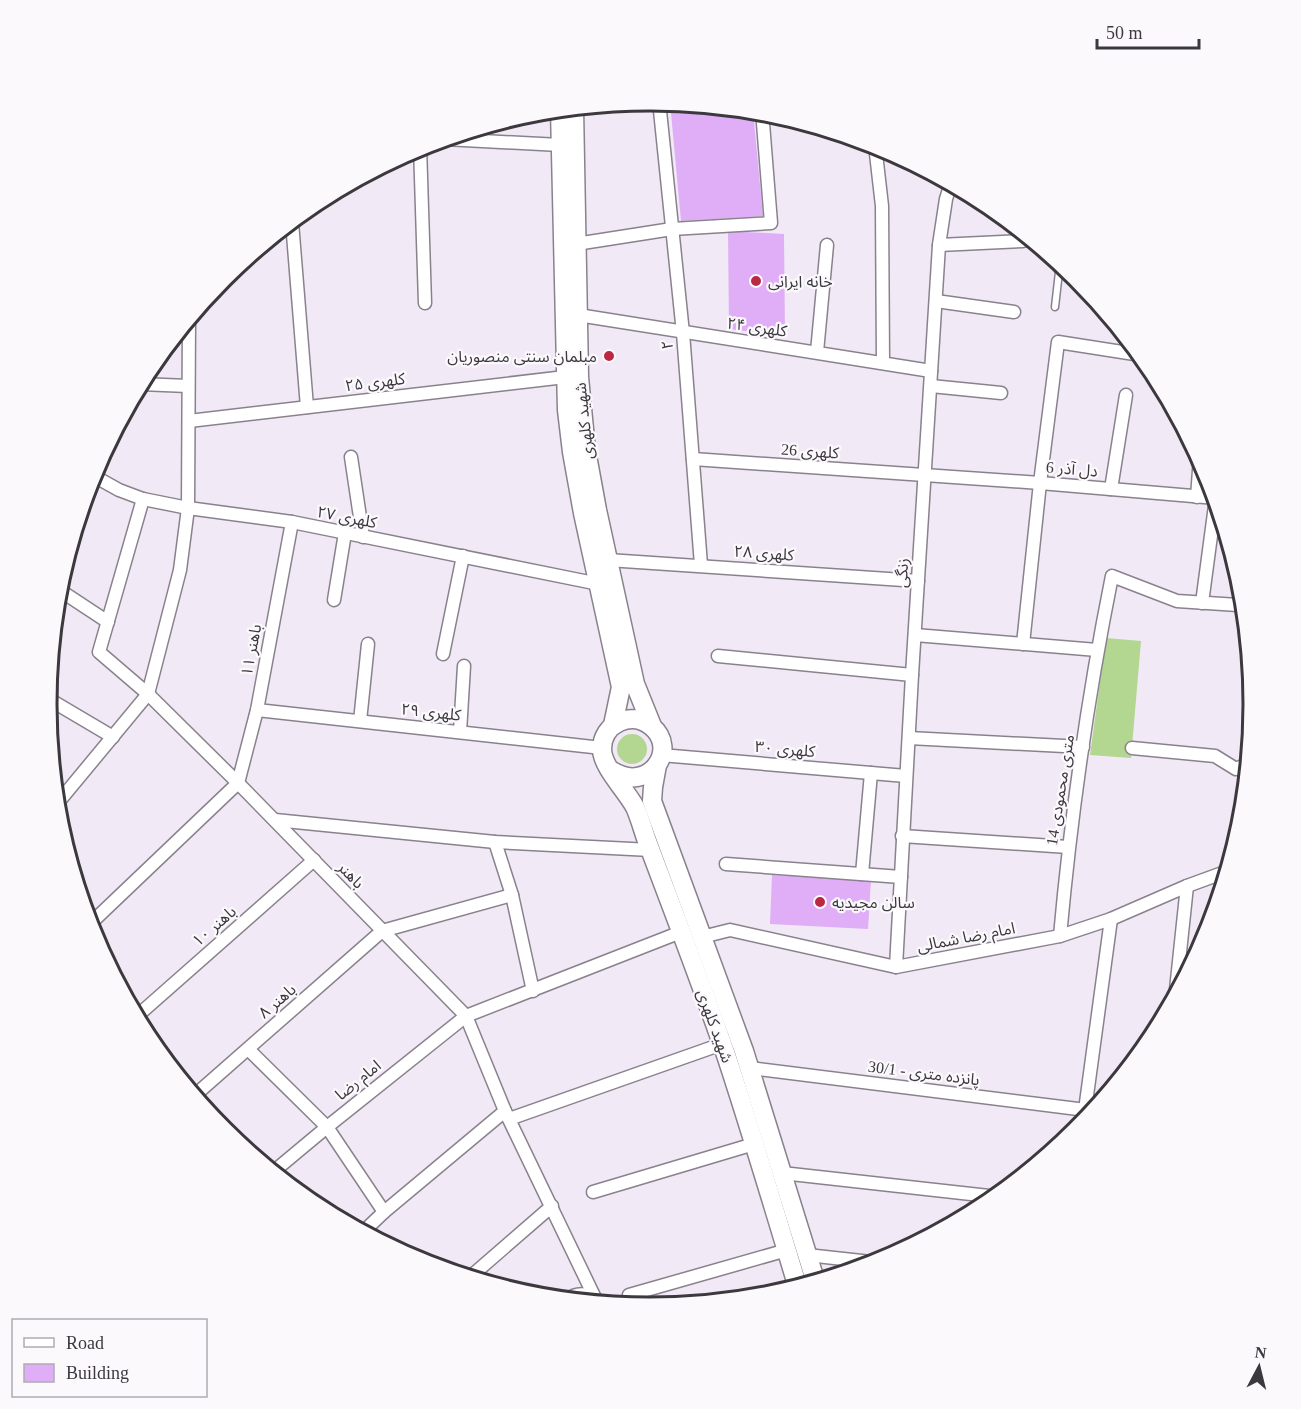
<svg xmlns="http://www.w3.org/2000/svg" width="1301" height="1409" viewBox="0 0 1301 1409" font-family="'Times New Roman','Noto Sans Arabic',serif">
  <rect width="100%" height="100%" fill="#f1e9f5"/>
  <g fill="#b3d691">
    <polygon points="1106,638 1141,641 1131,758 1090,755"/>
    <circle cx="632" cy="749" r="15"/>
  </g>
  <g fill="#e0aef7">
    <polygon points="670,102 753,111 763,216 681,221"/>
    <polygon points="728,231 784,234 785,336 729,329"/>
    <polygon points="772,875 871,880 868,929 770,924"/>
  </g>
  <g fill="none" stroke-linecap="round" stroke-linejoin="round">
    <defs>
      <polyline id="service" points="1055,307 1060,263"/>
      <g id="minor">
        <polyline points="659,101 683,333 701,565"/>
        <polyline points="445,139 560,145"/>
        <polyline points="875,145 882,206 883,363"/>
        <polyline points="420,146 425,303"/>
        <polyline points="292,222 307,407"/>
        <polyline points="576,244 672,229 771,223 762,111"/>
        <polyline points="939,245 1023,241"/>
        <polyline points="936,301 1014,312"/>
        <polyline points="578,315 931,371"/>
        <polyline points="817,352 827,245"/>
        <polyline points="140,384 188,386"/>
        <polyline points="931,386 1001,393"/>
        <polyline points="189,421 565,377"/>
        <polyline points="351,457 363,537"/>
        <polyline points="693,459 1040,483 1216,498"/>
        <polyline points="92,475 119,490 143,499 188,508 292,522 599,584"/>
        <polyline points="1111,489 1126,395"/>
        <polyline points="1197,497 1200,457"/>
        <polyline points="143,499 99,652 148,694 238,783 466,1016 505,1111 596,1300"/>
        <polyline points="608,560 918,581"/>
        <polyline points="58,589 108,622"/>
        <polyline points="334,600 345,533"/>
        <polyline points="1202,603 1216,498"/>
        <polyline points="915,635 1097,650"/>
        <polyline points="1023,644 1040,483 1058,342 1141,355"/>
        <polyline points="443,654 463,556"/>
        <polyline points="718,656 912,675"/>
        <polyline points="47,698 113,737"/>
        <polyline points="257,710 602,748"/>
        <polyline points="360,721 368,644"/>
        <polyline points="460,732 464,666"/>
        <polyline points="909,738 1083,747"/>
        <polyline points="1132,748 1215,756 1236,769 1249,763"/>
        <polyline points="661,755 906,776"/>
        <polyline points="56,805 148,694 180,570 188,508 189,319"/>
        <polyline points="275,820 495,842 651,850"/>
        <polyline points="902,836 1068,847"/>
        <polyline points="495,842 512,895 533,991"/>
        <polyline points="726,864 901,877"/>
        <polyline points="862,874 871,773"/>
        <polyline points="89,925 238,783 257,710 292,522"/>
        <path d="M1060,936C1071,815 1088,695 1112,576L1177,601L1238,605"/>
        <polyline points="702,937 730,930 896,967 1060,936 1111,919 1187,886 1228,871"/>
        <polyline points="896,967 912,675 939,245 946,199 951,183"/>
        <polyline points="1175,999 1187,886"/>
        <polyline points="136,1017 314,860"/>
        <polyline points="248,1049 327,1127 384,1212"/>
        <polyline points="750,1068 1094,1111"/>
        <polyline points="194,1096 382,931 512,895"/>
        <polyline points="1085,1110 1111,919"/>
        <polyline points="509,1119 722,1044"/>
        <polyline points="273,1172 327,1127 466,1016 681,932"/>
        <polyline points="782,1173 998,1197"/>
        <polyline points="593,1192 754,1144"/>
        <polyline points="363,1232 384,1212 505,1111"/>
        <polyline points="807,1255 880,1263"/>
        <polyline points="469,1278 552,1206"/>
        <polyline points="629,1295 787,1250"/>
        <path d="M566,1300C577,1292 588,1292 598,1302"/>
      </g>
      <g id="secondary">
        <polyline points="574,108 579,377 586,450 597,510 635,684 652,726"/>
        <polyline points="560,109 567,410 572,452 583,513 621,687 613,725"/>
        <polyline points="657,765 653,787 652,801 744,1051 816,1283"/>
        <path d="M612,771C649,794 680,749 651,726C631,710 602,724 602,749C602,767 626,790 635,807C640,818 643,830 647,841C674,913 702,985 727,1058C752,1134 775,1211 798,1288"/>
      </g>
    </defs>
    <use href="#service" stroke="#89828d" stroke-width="9"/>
    <use href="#minor" stroke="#89828d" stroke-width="15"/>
    <use href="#secondary" stroke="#89828d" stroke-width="21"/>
    <use href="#service" stroke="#fff" stroke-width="6"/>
    <use href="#minor" stroke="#fff" stroke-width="12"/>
    <use href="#secondary" stroke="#fff" stroke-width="18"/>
  </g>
  <g fill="#ba2943" stroke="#fcf9fd" stroke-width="2">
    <circle cx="756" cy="281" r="6"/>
    <circle cx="609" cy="356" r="6"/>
    <circle cx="820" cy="902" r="6"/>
  </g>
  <g text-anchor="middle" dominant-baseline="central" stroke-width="4.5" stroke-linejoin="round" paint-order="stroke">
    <g font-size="16" fill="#3c393e" stroke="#fcf9fd" text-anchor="start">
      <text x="768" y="281">خانه ایرانی</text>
      <text x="597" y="356" text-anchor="end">مبلمان سنتی منصوریان</text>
      <text x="832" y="902">سالن مجیدیه</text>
    </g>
    <g font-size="16" fill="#3c393e" stroke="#fcf9fd">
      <text transform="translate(757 327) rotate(8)">کلهری ۲۴</text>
      <text transform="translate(667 345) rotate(-95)">۲</text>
      <text transform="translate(375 382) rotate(-7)">کلهری ۲۵</text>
      <text transform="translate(584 421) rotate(-96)">شهید کلهری</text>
      <text transform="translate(810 451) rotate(4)">کلهری 26</text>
      <text transform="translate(1072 469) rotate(5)">دل آذر 6</text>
      <text transform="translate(347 517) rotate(11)">کلهری ۲۷</text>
      <text transform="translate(764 553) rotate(4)">کلهری ۲۸</text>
      <text transform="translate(902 573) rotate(-87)">زنگی</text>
      <text transform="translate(251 650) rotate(-79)">باهنر ۱۱</text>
      <text transform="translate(431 712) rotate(6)">کلهری ۲۹</text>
      <text transform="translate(785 749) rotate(5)">کلهری ۳۰</text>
      <text transform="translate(1060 790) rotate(-81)">14 متری محمودی</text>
      <text transform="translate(351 875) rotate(46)">باهنر</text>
      <text transform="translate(214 926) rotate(-41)">باهنر ۱۰</text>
      <text transform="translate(966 937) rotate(-11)">امام رضا شمالی</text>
      <text transform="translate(277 1001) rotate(-41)">باهنر ۸</text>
      <text transform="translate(715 1026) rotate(70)">شهید کلهری</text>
      <text transform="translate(924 1073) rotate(7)">30/1 - پانزده متری</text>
      <text transform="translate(358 1080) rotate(-39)">امام رضا</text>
    </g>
  </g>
  <path d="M0 0H1301V1409H0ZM57 704a593 593 0 1 1 1186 0a593 593 0 1 1-1186 0Z" fill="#fcf9fd" fill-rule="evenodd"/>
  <path fill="none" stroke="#3c393e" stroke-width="3" d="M57 704a593 593 0 1 1 1186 0a593 593 0 1 1-1186 0Z"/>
  <rect x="12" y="1319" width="195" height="78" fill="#fcf9fd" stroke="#afacb1" stroke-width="1.5"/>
  <rect x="24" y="1338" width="30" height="9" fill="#ffffff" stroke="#afacb1" stroke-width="1.5"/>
  <text x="66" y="1349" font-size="18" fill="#3c393e">Road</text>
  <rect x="24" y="1364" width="30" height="18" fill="#e0aef7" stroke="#afacb1" stroke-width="1.5"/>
  <text x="66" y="1379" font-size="18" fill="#3c393e">Building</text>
  <g transform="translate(1259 1367) rotate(7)" stroke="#fcf9fd" stroke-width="4.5" paint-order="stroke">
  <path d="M0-4.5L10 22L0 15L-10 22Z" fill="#3c393e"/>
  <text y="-9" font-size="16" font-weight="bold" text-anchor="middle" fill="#3c393e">N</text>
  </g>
  <path d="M1097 39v9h102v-9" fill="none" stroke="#3c393e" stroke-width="3"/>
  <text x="1106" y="39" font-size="18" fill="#3c393e" stroke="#fcf9fd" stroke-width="4.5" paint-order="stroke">50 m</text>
</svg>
